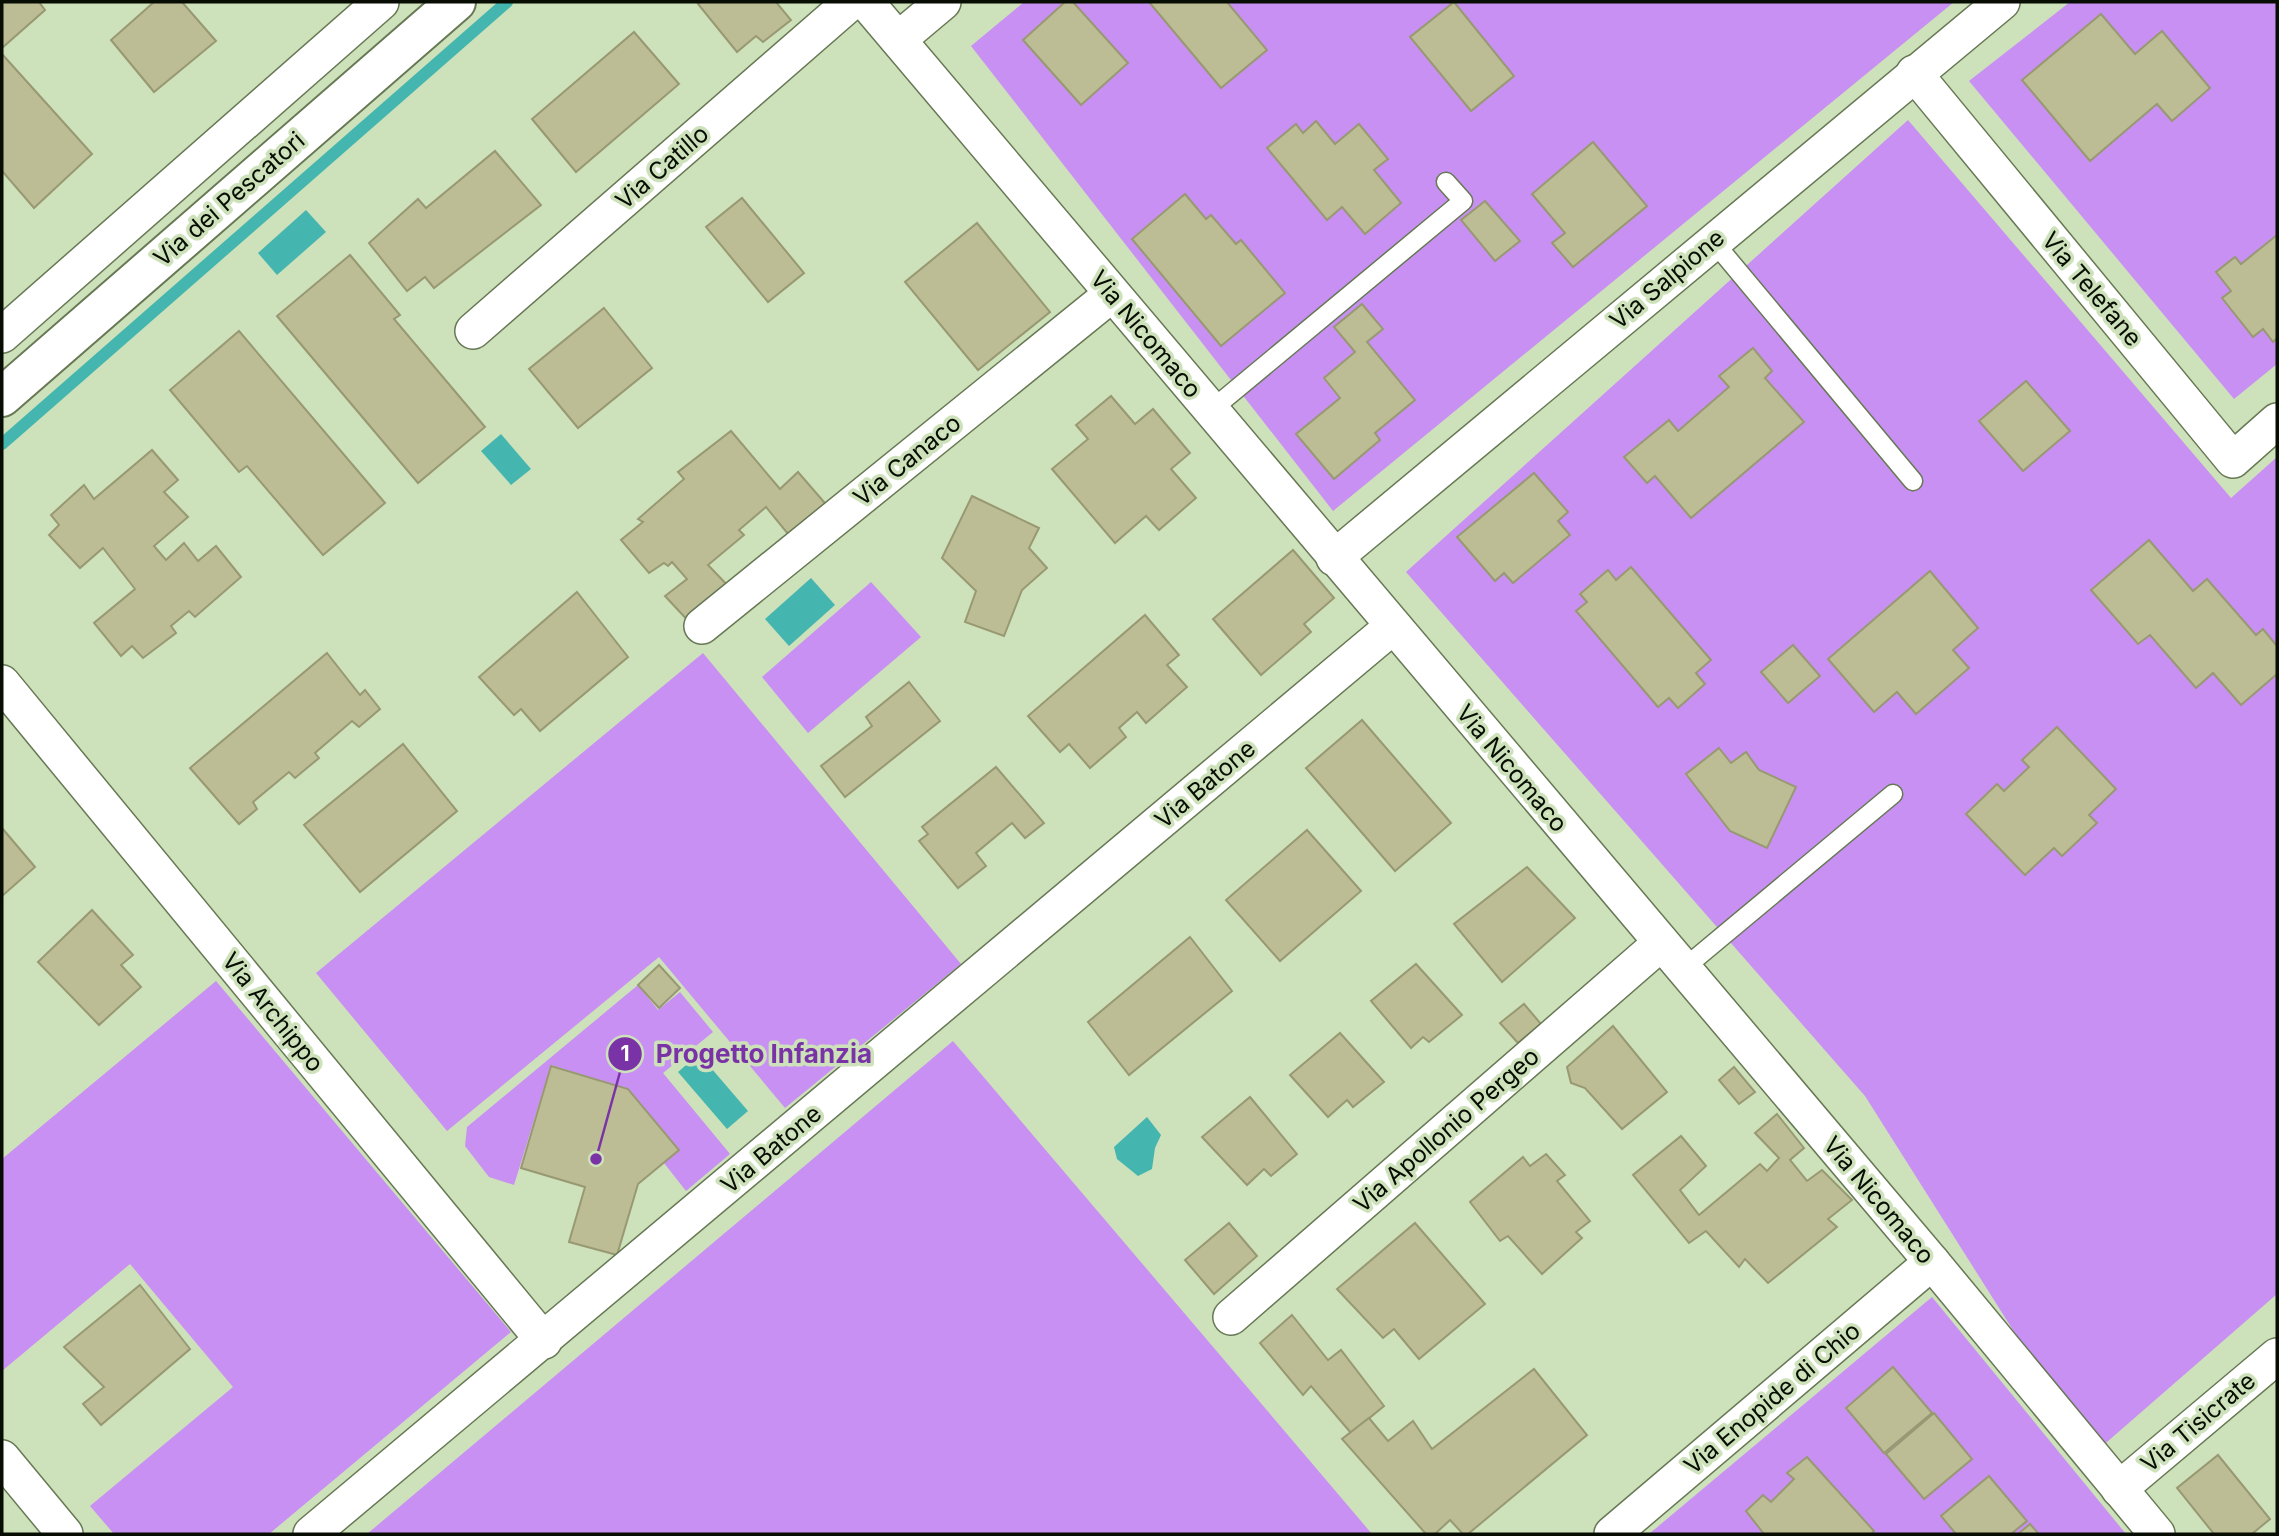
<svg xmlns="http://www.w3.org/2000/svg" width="2279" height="1536" viewBox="0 0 2279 1536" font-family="Inter,sans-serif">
  <rect width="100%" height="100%" fill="#cde1ba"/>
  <g fill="#c890f3">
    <polygon points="1024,2 1954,2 1333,511 971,46"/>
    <polygon points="2070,2 2277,2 2277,364 2234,399 1969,81"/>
    <polygon points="1908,120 2231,498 2277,457 2277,1294 2092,1455 1865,1096 1406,572"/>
    <polygon points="871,582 921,637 808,733 762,677"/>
    <polygon points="703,653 961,964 785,1108 659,957 447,1131 316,973"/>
    <polygon points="216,981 511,1332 269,1534 114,1534 90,1506 233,1387 130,1264 2,1371 2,1159"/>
    <polygon points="638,985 658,1010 680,992 713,1032 663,1073 730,1154 686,1191 664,1163 679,1150 628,1089 551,1065 514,1185 489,1177 465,1146 467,1127"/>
    <polygon points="953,1041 1372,1534 367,1534"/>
    <polygon points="1932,1297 2126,1534 1649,1534"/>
  </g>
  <g fill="#45b6af">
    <polygon points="306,210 326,232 277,275 258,253"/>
    <polygon points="501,434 531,469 511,485 481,451"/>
    <polygon points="811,578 835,605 789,646 765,619"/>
    <polygon points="699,1054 748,1111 727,1129 678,1072"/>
    <polygon points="1147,1117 1161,1135 1155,1148 1152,1169 1138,1176 1117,1159 1114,1147"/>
  </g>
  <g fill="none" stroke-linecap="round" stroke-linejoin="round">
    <polyline stroke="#45b6af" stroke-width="12" points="2,444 507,2"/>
  </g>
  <g fill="#bcbd95" stroke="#989972" stroke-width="2">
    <polygon points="2,2 39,2 45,10 2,48"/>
    <polygon points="154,2 182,2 216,41 154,92 111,40"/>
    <polygon points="701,2 776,2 791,20 763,42 756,36 737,52 698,4"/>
    <polygon points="1065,2 1073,2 1128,63 1081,105 1023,40"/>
    <polygon points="1149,2 1227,2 1267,50 1221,88"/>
    <polygon points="1454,2 1514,76 1471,111 1410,37"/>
    <polygon points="2101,14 2135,54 2162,31 2210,88 2172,121 2157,104 2090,161 2022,80"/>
    <polygon points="634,32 679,84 576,172 532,119"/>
    <polygon points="2,54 92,154 34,208 2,171"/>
    <polygon points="1316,121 1335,144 1359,124 1388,159 1374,170 1401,203 1365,234 1342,207 1327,220 1267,148 1296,124 1303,133"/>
    <polygon points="1593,142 1647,206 1573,267 1552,243 1565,233 1532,194"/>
    <polygon points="495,151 541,205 434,288 425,277 407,291 369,243 418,199 426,208"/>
    <polygon points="1185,194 1206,219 1211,215 1236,244 1241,240 1285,293 1221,346 1132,239"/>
    <polygon points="742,198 804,273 768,302 706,227"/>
    <polygon points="1485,201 1520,241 1495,261 1461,220"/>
    <polygon points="977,223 1050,312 978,370 905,282"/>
    <polygon points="2277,235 2277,338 2273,342 2263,329 2253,337 2222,298 2231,291 2216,272 2235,257 2241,264"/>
    <polygon points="350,255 400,315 394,319 485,427 418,483 277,316"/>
    <polygon points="1362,304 1383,329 1367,342 1415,400 1375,433 1380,440 1334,479 1296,434 1340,398 1324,378 1355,352 1334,327"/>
    <polygon points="604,308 652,368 578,428 529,369"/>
    <polygon points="239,331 385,503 323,555 247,466 239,472 170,390"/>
    <polygon points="1753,348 1772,371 1765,378 1804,422 1691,518 1655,476 1647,483 1624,457 1669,420 1678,431 1729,387 1719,376"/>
    <polygon points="2026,381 2070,431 2023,471 1979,421"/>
    <polygon points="1111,396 1135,424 1153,409 1190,453 1171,469 1196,498 1159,530 1146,516 1115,543 1052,469 1088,439 1076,425"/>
    <polygon points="731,431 780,489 798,472 830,509 793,540 766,507 739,530 744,535 708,565 733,591 693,626 665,596 687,579 672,562 668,566 664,563 649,573 621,540 643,522 638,519 684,479 678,472"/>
    <polygon points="152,450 178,480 164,492 188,517 154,546 166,560 184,543 198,561 216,546 241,577 195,617 189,611 171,626 176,633 143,658 132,646 121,656 94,623 135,589 103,548 80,568 49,535 59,525 51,515 84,485 94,499"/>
    <polygon points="1534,473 1568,512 1558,521 1570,535 1513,583 1504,573 1495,581 1457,537"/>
    <polygon points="972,496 1039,528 1029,548 1047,568 1022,590 1004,636 965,622 976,591 942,558"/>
    <polygon points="2149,540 2193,591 2207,579 2256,635 2263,629 2277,646 2277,674 2241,705 2213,673 2196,688 2150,635 2138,644 2091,590"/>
    <polygon points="1293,550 1334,598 1304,624 1311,632 1261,675 1213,619"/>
    <polygon points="1631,567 1711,660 1696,673 1705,684 1678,708 1669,698 1658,707 1576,611 1587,602 1580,594 1608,570 1616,580"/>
    <polygon points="1930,571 1978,628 1953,650 1969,668 1916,714 1897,692 1874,712 1828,659"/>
    <polygon points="577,592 628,657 540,731 521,709 514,715 479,677"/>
    <polygon points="1145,615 1179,655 1167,665 1187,687 1146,723 1137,712 1119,728 1126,737 1090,768 1069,744 1060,752 1028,716"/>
    <polygon points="1793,645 1820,676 1788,703 1761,672"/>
    <polygon points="327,653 360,695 365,690 380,709 359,727 352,721 315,753 319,758 295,778 289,772 253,802 257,809 239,824 190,768"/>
    <polygon points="909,682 940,721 845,797 821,766 872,726 866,717"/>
    <polygon points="1362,720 1451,823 1395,871 1306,768"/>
    <polygon points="2057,727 2116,789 2089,815 2097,823 2062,856 2054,848 2025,875 1966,814 1997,784 2004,791 2029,767 2022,760"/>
    <polygon points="403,744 457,811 360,892 304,825"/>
    <polygon points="1719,748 1731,763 1746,752 1759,770 1796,787 1767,848 1730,831 1686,774"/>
    <polygon points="996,767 1044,823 1025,838 1012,823 976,853 986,866 958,888 919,841 928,834 922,827"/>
    <polygon points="2,828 35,867 2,896"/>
    <polygon points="1307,830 1361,891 1280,961 1226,900"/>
    <polygon points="1527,867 1575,918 1502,982 1454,924"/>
    <polygon points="92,910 133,955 121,965 141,987 99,1025 38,962"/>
    <polygon points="1190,937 1232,991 1129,1075 1088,1022"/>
    <polygon points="1416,964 1462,1015 1429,1042 1423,1037 1411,1048 1371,1001"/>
    <polygon points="659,965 680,988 659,1008 638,985"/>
    <polygon points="1524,1004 1541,1024 1518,1043 1500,1023"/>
    <polygon points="1613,1026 1667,1092 1622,1129 1585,1088 1571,1083 1567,1067"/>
    <polygon points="1340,1033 1384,1082 1353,1107 1347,1100 1328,1117 1290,1075"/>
    <polygon points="551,1066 628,1089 679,1150 638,1184 617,1255 569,1242 585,1187 521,1168"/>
    <polygon points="1734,1067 1755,1092 1739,1104 1719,1080"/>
    <polygon points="1250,1097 1297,1154 1271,1176 1264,1169 1247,1185 1202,1137"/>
    <polygon points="1777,1114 1804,1148 1790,1160 1807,1181 1822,1170 1852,1200 1828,1219 1837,1227 1768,1283 1745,1259 1739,1267 1706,1231 1689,1243 1633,1175 1681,1136 1706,1166 1680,1190 1699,1215 1760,1164 1767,1171 1779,1158 1755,1133"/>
    <polygon points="1546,1154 1565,1175 1557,1181 1590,1221 1576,1232 1582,1238 1542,1274 1508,1236 1500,1241 1470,1202 1523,1157 1530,1166"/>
    <polygon points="1229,1223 1257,1256 1214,1294 1185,1260"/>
    <polygon points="1415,1223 1485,1304 1419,1359 1394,1329 1383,1338 1337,1289"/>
    <polygon points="140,1285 190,1349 101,1425 83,1404 104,1387 64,1347"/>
    <polygon points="1292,1315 1328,1360 1341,1350 1384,1406 1351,1433 1311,1386 1303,1395 1260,1343"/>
    <polygon points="1893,1367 1932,1413 1884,1453 1846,1408"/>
    <polygon points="1534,1369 1587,1435 1468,1534 1463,1534 1450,1520 1435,1534 1426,1534 1342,1439 1369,1418 1388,1441 1413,1421 1432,1449"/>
    <polygon points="1934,1413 1972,1459 1924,1499 1886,1454"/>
    <polygon points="2218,1455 2270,1519 2252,1534 2214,1534 2177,1488"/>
    <polygon points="1807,1457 1874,1531 1871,1534 1764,1534 1746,1511 1763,1495 1771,1502 1794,1479 1787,1473"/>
    <polygon points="1989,1476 2027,1521 2011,1534 1956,1534 1941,1516"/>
    <polygon points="2030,1524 2039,1534 2018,1534"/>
  </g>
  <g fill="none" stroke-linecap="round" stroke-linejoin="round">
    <defs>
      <g id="lane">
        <polyline points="1713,241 1913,481"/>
        <polyline points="1210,411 1463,201 1446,182"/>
        <polyline points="1683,969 1893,794"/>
      </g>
      <g id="street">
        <polyline points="866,2 1932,1262 2157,1534"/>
        <polyline points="899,39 943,2"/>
        <polyline points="1914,73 2233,460 2277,421"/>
        <polyline points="473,331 851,2"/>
        <polyline points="2,335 381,2"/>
        <polyline points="1334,558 2002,2"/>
        <polyline points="702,626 1112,294"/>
        <polyline points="2,683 544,1341"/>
        <polyline points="1231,1317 1661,943"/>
        <polyline points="2,1458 65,1534"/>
        <polyline points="2119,1489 2277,1356"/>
        <polyline points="311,1534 1392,627"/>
        <polyline points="1612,1534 1932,1262"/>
      </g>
      <polyline id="secondary" points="2,397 456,2"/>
    </defs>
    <use href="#lane" stroke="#677855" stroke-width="21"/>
    <use href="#street" stroke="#677855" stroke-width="38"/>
    <use href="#secondary" stroke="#677855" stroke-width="42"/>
    <use href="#lane" stroke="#fff" stroke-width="18"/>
    <use href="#street" stroke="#fff" stroke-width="35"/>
    <use href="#secondary" stroke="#fff" stroke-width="38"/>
  </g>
  <g text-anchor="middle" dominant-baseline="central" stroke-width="7" stroke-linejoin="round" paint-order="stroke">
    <g font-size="24" fill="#080d03" stroke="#cde1ba">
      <text transform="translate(662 167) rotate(-41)">Via Catillo</text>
      <text transform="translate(229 199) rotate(-41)">Via dei Pescatori</text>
      <text transform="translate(1667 279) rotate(-40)">Via Salpione</text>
      <text transform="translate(2092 289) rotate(50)">Via Telefane</text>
      <text transform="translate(1146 334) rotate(50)">Via Nicomaco</text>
      <text transform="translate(907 460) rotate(-39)">Via Canaco</text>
      <text transform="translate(1512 768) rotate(50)">Via Nicomaco</text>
      <text transform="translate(1205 784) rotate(-40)">Via Batone</text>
      <text transform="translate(273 1012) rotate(51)">Via Archippo</text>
      <text transform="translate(1446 1130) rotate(-41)">Via Apollonio Pergeo</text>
      <text transform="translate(771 1149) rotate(-40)">Via Batone</text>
      <text transform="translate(1879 1200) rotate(50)">Via Nicomaco</text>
      <text transform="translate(1772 1398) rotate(-40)">Via Enopide di Chio</text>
      <text transform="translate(2198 1422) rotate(-40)">Via Tisicrate</text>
    </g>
  </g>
  <path fill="none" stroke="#7a33a6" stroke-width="2.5" d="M596 1159L625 1054"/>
  <g fill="#7a33a6" stroke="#cde1ba" stroke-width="2.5">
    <circle cx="596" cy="1159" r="7"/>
    <circle cx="625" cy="1054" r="18"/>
  </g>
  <g font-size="21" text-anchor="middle" font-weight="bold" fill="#fff">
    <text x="625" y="1061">1</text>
  </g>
  <g font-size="26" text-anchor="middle" font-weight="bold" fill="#7a33a6" stroke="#cde1ba" stroke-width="7" stroke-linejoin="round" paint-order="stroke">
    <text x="764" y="1063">Progetto Infanzia</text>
  </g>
  <rect width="2279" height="1536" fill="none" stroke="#080d03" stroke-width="7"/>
</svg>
